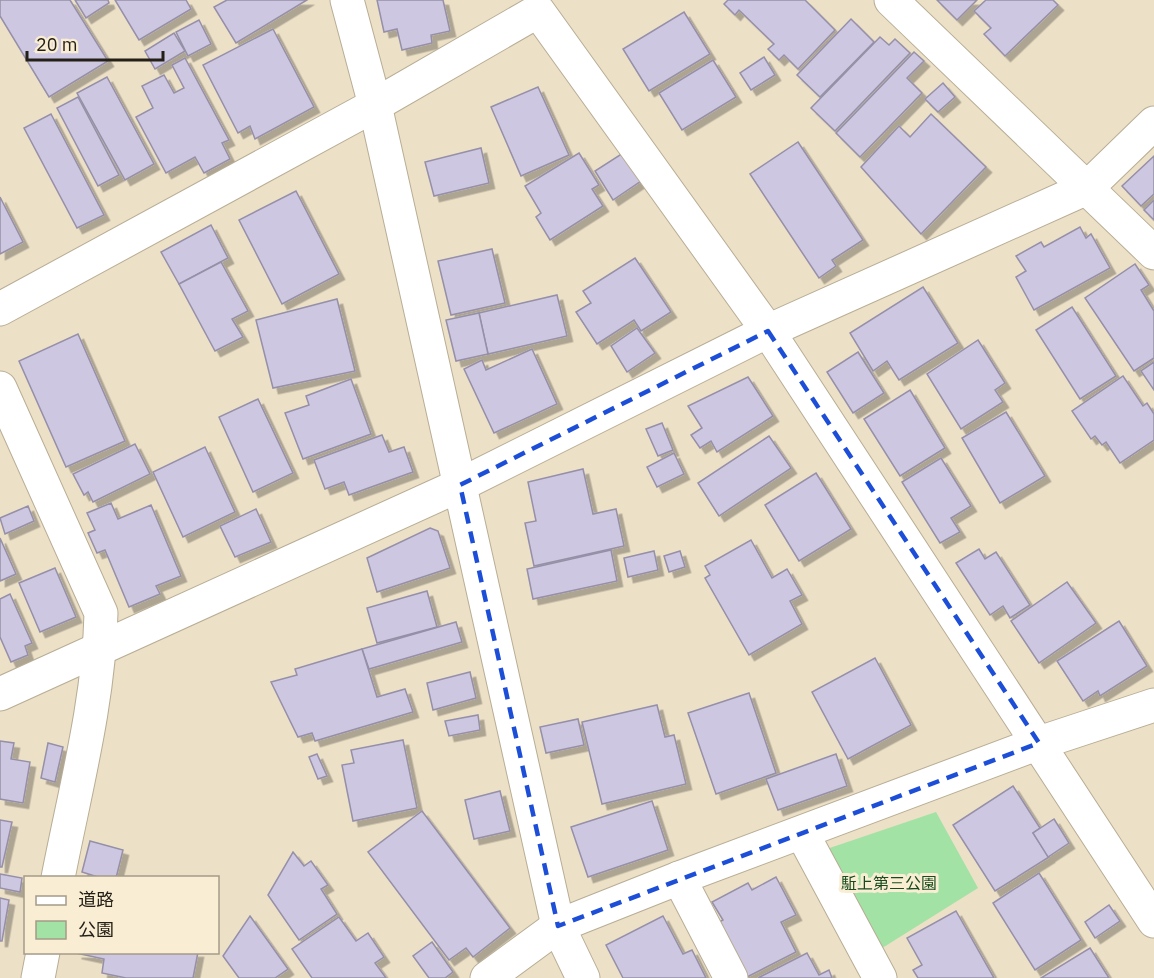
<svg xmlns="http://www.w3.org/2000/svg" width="1154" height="978" viewBox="0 0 1154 978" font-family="'IBM Plex Sans','Noto Sans JP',sans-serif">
  <defs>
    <filter id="shadow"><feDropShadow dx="5.5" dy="5.5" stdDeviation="0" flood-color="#0004"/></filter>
  </defs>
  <rect width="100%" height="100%" fill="#ece0c7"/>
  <polygon fill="#a2e2a4" points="936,812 978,888 871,955 812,854"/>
  <g fill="#cdc7e1" stroke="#9590a8" stroke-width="1.5" filter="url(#shadow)">
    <polygon points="0,0 70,0 108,61 49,97 0,16"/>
    <polygon points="75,0 108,0 109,3 86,18"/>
    <polygon points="115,0 186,0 191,9 139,40"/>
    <polygon points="227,0 307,0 236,43 214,7"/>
    <polygon points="377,0 443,0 450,31 431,35 432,43 402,50 397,29 384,32"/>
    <polygon points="728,0 805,0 835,30 798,69 784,55 779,60 768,49 774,44 739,10 735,15 724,4"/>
    <polygon points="937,0 977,0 957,20"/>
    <polygon points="986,0 1053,0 1058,5 1005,56 984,34 991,28 974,11"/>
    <polygon points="684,12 710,54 649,91 623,49"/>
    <polygon points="851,19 874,42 820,97 797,75"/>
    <polygon points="199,20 211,44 188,56 176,32"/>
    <polygon points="273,29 314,107 255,139 250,126 238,133 203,65"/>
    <polygon points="174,33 185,51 155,69 145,51"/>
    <polygon points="880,37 889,45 895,39 910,53 835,131 811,108"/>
    <polygon points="914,52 924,61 907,78 922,93 860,157 836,133"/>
    <polygon points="764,57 775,75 751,90 740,73"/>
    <polygon points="185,58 229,140 222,143 230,159 204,173 195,157 166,173 136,117 153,108 142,86 164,75 174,93 184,88 172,65"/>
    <polygon points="713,60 736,97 682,130 659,93"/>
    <polygon points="107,77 154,164 125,180 77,93"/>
    <polygon points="943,83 955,97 938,112 925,99"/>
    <polygon points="538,87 569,155 521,176 491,107"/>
    <polygon points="78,97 119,175 98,186 57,108"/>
    <polygon points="51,114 104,215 77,228 24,128"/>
    <polygon points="931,114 986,167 921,234 861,167 899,126 910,137"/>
    <polygon points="798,142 863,240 832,260 836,266 819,278 750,174"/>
    <polygon points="481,148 489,183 434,196 425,162"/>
    <polygon points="579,153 599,185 592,189 603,206 550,240 536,217 541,213 525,186"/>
    <polygon points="623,153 641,181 613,200 595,171"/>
    <polygon points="1154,156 1154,194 1141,206 1122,186"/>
    <polygon points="296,191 339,274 282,304 239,220"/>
    <polygon points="0,197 23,242 0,254"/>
    <polygon points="1154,200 1154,220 1144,210"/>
    <polygon points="211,225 228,258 179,284 161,252"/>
    <polygon points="1080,227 1086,238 1091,234 1110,268 1034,310 1016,277 1026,271 1016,256 1041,242 1044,247"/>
    <polygon points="492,249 505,303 451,315 438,261"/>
    <polygon points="635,258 671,312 641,331 634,320 597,344 576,312 591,303 583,291"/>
    <polygon points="221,262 248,311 232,319 243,337 215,351 179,284"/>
    <polygon points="1135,264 1149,285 1141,290 1154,311 1154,358 1134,371 1085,298"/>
    <polygon points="923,287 958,343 899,380 887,361 873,371 850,333"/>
    <polygon points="557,295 567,336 488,354 479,313"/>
    <polygon points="337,299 355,371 273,388 256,320"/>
    <polygon points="1072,307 1116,376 1080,399 1036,330"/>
    <polygon points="479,313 488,354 456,361 446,320"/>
    <polygon points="637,328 655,353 627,372 611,346"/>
    <polygon points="78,334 125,441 66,467 19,361"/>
    <polygon points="978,340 1005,383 995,390 1003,402 961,429 927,374"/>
    <polygon points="532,349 557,404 494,433 464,369 482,360 486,370"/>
    <polygon points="858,352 884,393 853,413 827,372"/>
    <polygon points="1154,362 1154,390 1141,371"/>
    <polygon points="1123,376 1143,406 1147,403 1154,414 1154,440 1120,463 1106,442 1102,445 1095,436 1091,439 1072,411"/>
    <polygon points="748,377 773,416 717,452 711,441 700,448 691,435 702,428 688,406"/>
    <polygon points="351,379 371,434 303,459 285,413 309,405 306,396"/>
    <polygon points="910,390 945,448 900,476 864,419"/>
    <polygon points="258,399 293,473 253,492 219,417"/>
    <polygon points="1006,412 1045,476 1000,503 962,438"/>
    <polygon points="662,423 673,450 658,456 646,429"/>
    <polygon points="382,435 389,452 404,447 413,472 349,495 344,482 325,489 314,460"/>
    <polygon points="769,436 791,468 719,516 698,483"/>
    <polygon points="135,444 150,474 93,502 88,492 84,495 73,474"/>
    <polygon points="205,447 235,512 183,537 153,472"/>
    <polygon points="674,453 684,474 657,487 647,467"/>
    <polygon points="941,458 971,506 951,518 960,532 940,543 902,482"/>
    <polygon points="583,469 593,514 616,509 624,546 534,566 525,523 536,521 528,482"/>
    <polygon points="816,473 851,529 799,561 765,505"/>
    <polygon points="111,503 118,519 151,505 181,576 156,586 160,594 129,607 105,550 97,553 88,533 95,530 87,513"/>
    <polygon points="28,506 34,521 5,534 0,518"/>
    <polygon points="256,509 271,542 235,557 220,526"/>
    <polygon points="430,528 438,531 450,568 377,592 367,558"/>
    <polygon points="0,538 16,574 0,581"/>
    <polygon points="751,540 772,578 787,569 802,595 790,601 802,624 749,655 705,578 710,575 705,566"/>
    <polygon points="979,549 985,559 996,552 1030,605 1010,618 1003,606 990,615 956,563"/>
    <polygon points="611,550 617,581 533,599 527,569"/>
    <polygon points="654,551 658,570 628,577 624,558"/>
    <polygon points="680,551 685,567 669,572 664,556"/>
    <polygon points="55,568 76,617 40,632 19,583"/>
    <polygon points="1067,582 1096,623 1039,663 1011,621"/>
    <polygon points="427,591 437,627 377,643 367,608"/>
    <polygon points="10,594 32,643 25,646 28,655 11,662 0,637 0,599"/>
    <polygon points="1119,621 1147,666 1100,696 1098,691 1083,701 1057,661"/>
    <polygon points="456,622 462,642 369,669 362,649"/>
    <polygon points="362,649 377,697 405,689 413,712 315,741 312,733 298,737 271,682 297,675 295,669"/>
    <polygon points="875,658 911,725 848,759 812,692"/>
    <polygon points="470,672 476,698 433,710 427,683"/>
    <polygon points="749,693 776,773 716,794 688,713"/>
    <polygon points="657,705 665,737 674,735 686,784 602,804 582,722"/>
    <polygon points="478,715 480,730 449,736 445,721"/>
    <polygon points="578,719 584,745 546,753 540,727"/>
    <polygon points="403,740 417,808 353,821 342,765 354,763 351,750"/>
    <polygon points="0,741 14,743 11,759 30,762 23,803 0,799"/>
    <polygon points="48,743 63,747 55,782 41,778"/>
    <polygon points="317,754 327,776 318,779 309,757"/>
    <polygon points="836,754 847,786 778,810 766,779"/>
    <polygon points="1013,786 1040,828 1033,833 1049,857 995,891 953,825"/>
    <polygon points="500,791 510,831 474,839 465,800"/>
    <polygon points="652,801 668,850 588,877 571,827"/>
    <polygon points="422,811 510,928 473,957 466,948 449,960 368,852"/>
    <polygon points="1054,819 1069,843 1048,857 1033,833"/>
    <polygon points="0,820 12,822 2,867 0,867"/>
    <polygon points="90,841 123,850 116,878 101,878 82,872"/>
    <polygon points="293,852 304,866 311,861 328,885 321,889 337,914 299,940 268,895"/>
    <polygon points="1039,873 1081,940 1035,970 993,903"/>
    <polygon points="0,874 22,878 20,892 0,888"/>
    <polygon points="776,877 796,915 781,922 796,952 745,978 709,928 723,920 712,902 748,883 752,890"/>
    <polygon points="0,898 9,900 2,941 0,941"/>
    <polygon points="1109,905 1120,921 1095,938 1085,922"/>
    <polygon points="956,911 994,978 918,978 913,970 922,965 907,938"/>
    <polygon points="250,916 288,969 275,978 239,978 223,956"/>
    <polygon points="663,916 683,954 692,950 706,978 623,978 606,945"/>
    <polygon points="339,917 356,941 368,933 384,957 375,963 386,978 312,978 292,949"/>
    <polygon points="432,942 453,972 445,978 429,978 413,956"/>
    <polygon points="1090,948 1109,978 1041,978"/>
    <polygon points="198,952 193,978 126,978 102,973 104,959 76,953"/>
    <polygon points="807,953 819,975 829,970 832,978 758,978"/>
  </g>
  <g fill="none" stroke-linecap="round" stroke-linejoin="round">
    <defs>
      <g id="minor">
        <polyline points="347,0 375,105 558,926 583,978"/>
        <polyline points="891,0 1154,253"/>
        <polyline points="0,309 375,105 538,11 768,331 1154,921"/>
        <path d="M0,388L101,613C99,702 75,790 58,878"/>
        <polyline points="0,694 460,485 768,331 1087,188 1154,123"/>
        <polyline points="802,833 880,978"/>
        <polyline points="679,878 731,978"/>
        <polyline points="38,978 43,952"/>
        <polyline points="487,978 558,926 679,878 1039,743 1154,705"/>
      </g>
    </defs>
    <use href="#minor" stroke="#b8ad95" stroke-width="35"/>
    <use href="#minor" stroke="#fff" stroke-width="33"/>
  </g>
  <path fill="none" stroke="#1d4ed8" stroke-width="4.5" stroke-dasharray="12 8" stroke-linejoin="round" d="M768,331L1039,743L558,926L460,485Z"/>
  <g text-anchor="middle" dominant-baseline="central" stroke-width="6" stroke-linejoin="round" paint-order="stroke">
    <g font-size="16" fill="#174b1d" stroke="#f9edd4">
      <text x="889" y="883">駈上第三公園</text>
    </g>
  </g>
  <rect x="24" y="876" width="195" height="78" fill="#f9edd4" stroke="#a49b88" stroke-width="1.5"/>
  <rect x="36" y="896" width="30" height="9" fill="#ffffff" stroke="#a49b88" stroke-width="1.5"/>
  <text x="78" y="906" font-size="18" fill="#252017">道路</text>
  <rect x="36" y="921" width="30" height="18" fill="#a2e2a4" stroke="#a49b88" stroke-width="1.5"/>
  <text x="78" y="936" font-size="18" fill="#252017">公園</text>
  <path d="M27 51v9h136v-9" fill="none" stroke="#252017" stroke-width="3"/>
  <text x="36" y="51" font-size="18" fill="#252017" stroke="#f9edd4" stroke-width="4.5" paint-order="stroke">20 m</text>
</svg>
